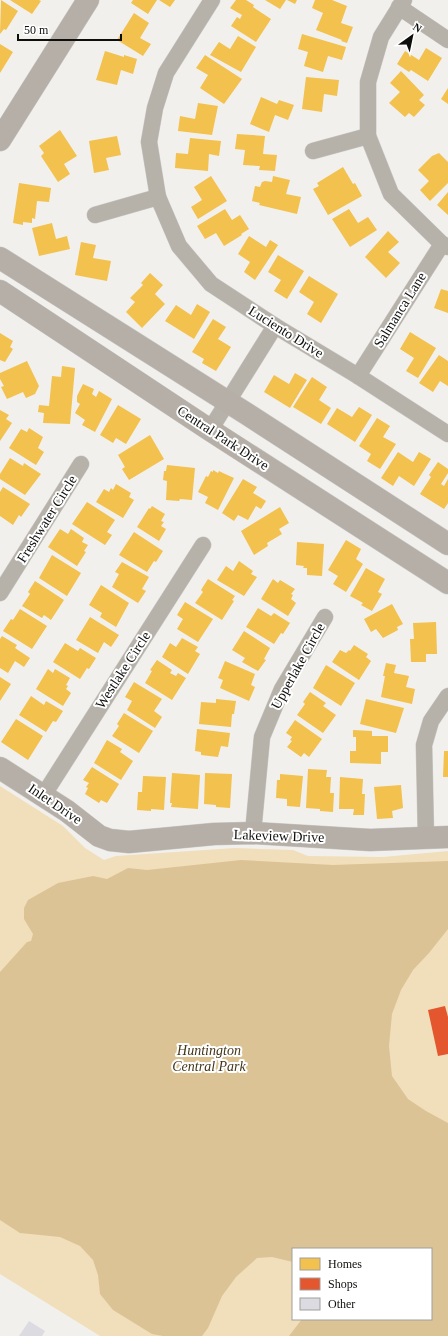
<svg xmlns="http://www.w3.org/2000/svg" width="448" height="1336" viewBox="0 0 448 1336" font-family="'Times New Roman',serif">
  <rect width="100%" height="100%" fill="#f2f0ed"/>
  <path fill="#f1debb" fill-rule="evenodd" d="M0,786L63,826L85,848L104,860L116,856L235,848L293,850L308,856L383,857L448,851V1336H100L0,1274ZM293,1249H431V1319H293Z"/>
  <polygon fill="#dcc395" points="241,860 333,865 448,861 448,929 429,953 413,970 401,990 392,1014 389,1046 392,1076 408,1099 426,1111 448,1123 448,1336 289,1336 302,1319 431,1319 431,1249 293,1249 293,1262 272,1257 257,1258 236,1277 222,1296 208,1328 202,1336 163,1336 152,1334 113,1310 100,1294 98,1275 93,1260 80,1246 60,1237 20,1233 0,1220 0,972 27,942 31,941 33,934 24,919 24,908 28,900 58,883 93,876 107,879 128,868 147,870"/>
  <g fill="#f2c14e">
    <polygon points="1,0 18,11 6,30 4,29 0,34"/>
    <polygon points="10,0 39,0 41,1 32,14"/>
    <polygon points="133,0 157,0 148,14 131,3"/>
    <polygon points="159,0 175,0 170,7"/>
    <polygon points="236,0 246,0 254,5 253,7 271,19 256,42 231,26 237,17 240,19 242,15 230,8"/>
    <polygon points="265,0 286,0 280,9"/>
    <polygon points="287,0 297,0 295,4"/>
    <polygon points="315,0 332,0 347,6 341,23 353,27 347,43 341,41 342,40 316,30 323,13 312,8"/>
    <polygon points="134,13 149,23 140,38 151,44 143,56 117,40"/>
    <polygon points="302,34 346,47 342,60 328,56 323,72 304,66 308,52 298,49"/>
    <polygon points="238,36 256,47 241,72 210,55 219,42 230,49"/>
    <polygon points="0,44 13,52 0,73"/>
    <polygon points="426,48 442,58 428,81 411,70 409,72 397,64 405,51 419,60"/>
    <polygon points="105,51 124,57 124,55 137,59 133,74 121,70 117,85 96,80"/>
    <polygon points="205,55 242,79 224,104 200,88 208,75 196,68"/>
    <polygon points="401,71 424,95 419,100 425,105 414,117 409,113 405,117 389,103 400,92 390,83"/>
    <polygon points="306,77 339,80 337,96 324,94 322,112 302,109"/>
    <polygon points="448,88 448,104 441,99"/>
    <polygon points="261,97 277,104 279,100 294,105 288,120 275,115 269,132 250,124"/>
    <polygon points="198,103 218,106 212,135 178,131 180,116 195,119"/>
    <polygon points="60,130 77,156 64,164 70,174 58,182 41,156 44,153 39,146"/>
    <polygon points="237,134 265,136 263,154 277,155 275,171 259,170 260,166 243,165 245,150 235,149"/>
    <polygon points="117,136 121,155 106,158 109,170 94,173 89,141"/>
    <polygon points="190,138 221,141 219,156 209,154 208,171 175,168 176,153 188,154"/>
    <polygon points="439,153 448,162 448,183 430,201 420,190 429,181 418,170 432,156"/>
    <polygon points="343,167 353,184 355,183 362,196 328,215 313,189 319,186 317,183"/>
    <polygon points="211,176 227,201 198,219 191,207 202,200 194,187"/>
    <polygon points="273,176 290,180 286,194 301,197 297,214 259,205 260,203 252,201 255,186 260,187 262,182 265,181 272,182"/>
    <polygon points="19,183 51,188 49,202 37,201 35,219 32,218 32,223 23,222 23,225 13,223"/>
    <polygon points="448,192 448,215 437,205"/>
    <polygon points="225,209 232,220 240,215 249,229 241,234 242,235 224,246 216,233 205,239 197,226"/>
    <polygon points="349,209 358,223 368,217 377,230 350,247 332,219"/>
    <polygon points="52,223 56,239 67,236 70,249 39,256 32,228"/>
    <polygon points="388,231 399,242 388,252 400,263 386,278 365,257"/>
    <polygon points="249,236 266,247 270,240 278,245 255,280 244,272 250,262 238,254"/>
    <polygon points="81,242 96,245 93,258 111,261 107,281 75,275"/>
    <polygon points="278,255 304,271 287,299 274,291 281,280 268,272"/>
    <polygon points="150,273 163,285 155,294 165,304 142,328 126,312 135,302 130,298 143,285 141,283"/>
    <polygon points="309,276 338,294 321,323 307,314 314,302 299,292"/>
    <polygon points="441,289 448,291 448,313 434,308"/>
    <polygon points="197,304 210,312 194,339 165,321 176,305 191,315"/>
    <polygon points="213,319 226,327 218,339 231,347 216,371 202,363 204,359 192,352"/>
    <polygon points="410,332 436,348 418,378 406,371 414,358 400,349"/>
    <polygon points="0,333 13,341 10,347 13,349 5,362 0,360"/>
    <polygon points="439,355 448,361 448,386 440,381 433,392 419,383"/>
    <polygon points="27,361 39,386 35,394 26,398 23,392 7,399 1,387 4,386 0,379 0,373"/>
    <polygon points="62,366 75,368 70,424 43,423 44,413 38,412 39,405 49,406 52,376 61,377"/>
    <polygon points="295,373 307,380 290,408 264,392 274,375 289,384"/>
    <polygon points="312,377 327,387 319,400 331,408 321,424 293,407"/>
    <polygon points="83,384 94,389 92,394 96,397 99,391 112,399 95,432 82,425 85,420 75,413 80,404 77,402 77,396"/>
    <polygon points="118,405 141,419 126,444 116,438 113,443 100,435"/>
    <polygon points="359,407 372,415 355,442 327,424 337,408 352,417"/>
    <polygon points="0,410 9,415 6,419 12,423 0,441"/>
    <polygon points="377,418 390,426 383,437 396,444 380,469 367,461 371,454 359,446"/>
    <polygon points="29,428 43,437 38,448 44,452 36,465 9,448 21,429 27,432"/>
    <polygon points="150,435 164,459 129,480 122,469 125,467 118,455"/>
    <polygon points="398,452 413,462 419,452 431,459 414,486 399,476 393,486 381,478"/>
    <polygon points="10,458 23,466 24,463 41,474 25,495 0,479 0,474"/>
    <polygon points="438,462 448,469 448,473 441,484 444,486 448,479 448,503 444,509 420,494 431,477 429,475"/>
    <polygon points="167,465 195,468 192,500 180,499 179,501 166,500 167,481 163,480 164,471 166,471"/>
    <polygon points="213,470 218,473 219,471 223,473 234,478 218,510 205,503 208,497 198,492 206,476 208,477 211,471 213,472"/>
    <polygon points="243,479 257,487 253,493 266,501 261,509 256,506 248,520 238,515 234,521 222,513"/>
    <polygon points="116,484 131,493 129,497 134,500 123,518 96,502 104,489 109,492 111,488 113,490"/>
    <polygon points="3,487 30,504 21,517 19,515 13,525 0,516 0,492"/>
    <polygon points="87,502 115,520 107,532 112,535 105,545 72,524"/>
    <polygon points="152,506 165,514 161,521 164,522 161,526 166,529 159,541 137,527 149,508 150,509"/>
    <polygon points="280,507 289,523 279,529 282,534 267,543 268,546 254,555 241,531"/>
    <polygon points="60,529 68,534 71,529 84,538 82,542 88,545 84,551 86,552 77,566 48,547"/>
    <polygon points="134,532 163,551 156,562 154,561 147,572 119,555"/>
    <polygon points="346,540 361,549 356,559 363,564 346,592 333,584 338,576 328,570"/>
    <polygon points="297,542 324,544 322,576 307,575 307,568 303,568 304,566 296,565"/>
    <polygon points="52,555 81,573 67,596 39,578"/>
    <polygon points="239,561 253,571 251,574 257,577 244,596 217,580 226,566 233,571"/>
    <polygon points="122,562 149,577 142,589 146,591 138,603 112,587 119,574 115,572"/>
    <polygon points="366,568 385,579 378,592 382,594 372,611 361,605 363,603 350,596"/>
    <polygon points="208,579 235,596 232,600 234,601 222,620 195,603 203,592 201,590"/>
    <polygon points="273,579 278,583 280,580 295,589 291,594 293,595 291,599 296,603 288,616 261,599"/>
    <polygon points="35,581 64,600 51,620 44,615 42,618 22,606 30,594 28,592"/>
    <polygon points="101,585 129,603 116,627 100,617 102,613 89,605"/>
    <polygon points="185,602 213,619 198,642 177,629 183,619 177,615"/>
    <polygon points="392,604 403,624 397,627 398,630 383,638 376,629 371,632 364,619"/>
    <polygon points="258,608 271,616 274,613 290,623 283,634 281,633 274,644 246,627"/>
    <polygon points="20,609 47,626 32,649 3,631 11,619 13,620"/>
    <polygon points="90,617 119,635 111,647 104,642 98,653 76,640"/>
    <polygon points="436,622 437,654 426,654 426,662 411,662 410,639 414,639 413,623"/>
    <polygon points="244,631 270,648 264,659 266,660 258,671 242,662 245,658 232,650"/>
    <polygon points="2,636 17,645 15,648 30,658 24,667 15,661 8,673 0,668 0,639"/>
    <polygon points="182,638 198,647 195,651 200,654 188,674 162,657 170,643 176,647"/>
    <polygon points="65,643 78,651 80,648 96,658 89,669 87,668 80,679 53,662"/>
    <polygon points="354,645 368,654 366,657 371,661 359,680 332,662 340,650 346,653 349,650 350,651"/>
    <polygon points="157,660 172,670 170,673 176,676 178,673 186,678 172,700 145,683 152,671 150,670"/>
    <polygon points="225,661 255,674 251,685 255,687 249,701 220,688 223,680 218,678"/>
    <polygon points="386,663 396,665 394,673 409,676 406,687 415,689 412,704 381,697 385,676 383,676"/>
    <polygon points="326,665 355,683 341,706 313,688"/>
    <polygon points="48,669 53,673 55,669 70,678 66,685 68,686 66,689 71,693 63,706 36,689"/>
    <polygon points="0,677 11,684 0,701"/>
    <polygon points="134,682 162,699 154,711 162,717 155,728 127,710 132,701 125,697"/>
    <polygon points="310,692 326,703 323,706 336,715 323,733 297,715 305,704 303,702"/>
    <polygon points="31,696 44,705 46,701 63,711 56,722 53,721 46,732 19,715"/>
    <polygon points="216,699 236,701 234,714 232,714 231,727 199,724 201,702 216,703"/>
    <polygon points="366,699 404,708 396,733 360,724"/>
    <polygon points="124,713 153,731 139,753 112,736 119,726 117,724"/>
    <polygon points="16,719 43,736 28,760 1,742"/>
    <polygon points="295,720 322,739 309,757 304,753 301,757 287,747 292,741 290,740 292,737 286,733"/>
    <polygon points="197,729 230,733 228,747 221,746 218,757 201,755 201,752 195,751"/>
    <polygon points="353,730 372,731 372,736 388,736 388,752 381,752 381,764 350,763 350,751 356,751 356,737 353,737"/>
    <polygon points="107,740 122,749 120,752 133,761 121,780 94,763"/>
    <polygon points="444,751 448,751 448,777 443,777"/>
    <polygon points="92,767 119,784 107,803 101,800 99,803 85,794 88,788 86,787 89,783 83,780"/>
    <polygon points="308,769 327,770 326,777 331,777 330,793 334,793 333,812 320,811 320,809 306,808"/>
    <polygon points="172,773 200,775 198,809 171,807 172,803 170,803"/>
    <polygon points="205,773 232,774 230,808 216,807 216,805 204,804"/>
    <polygon points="280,774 303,776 300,807 287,806 287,799 276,798 277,780 280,780"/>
    <polygon points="143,776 166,777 164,810 151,809 151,811 137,810 138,792 142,792"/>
    <polygon points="340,777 363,779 362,794 365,794 364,815 353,815 354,809 339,809"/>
    <polygon points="401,785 403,808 392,811 393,818 377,819 374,787"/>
  </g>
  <polygon fill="#e4572e" points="445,1006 448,1017 448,1054 438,1056 428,1010"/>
  <polygon fill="#dcdbe1" points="29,1321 45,1331 42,1336 19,1336"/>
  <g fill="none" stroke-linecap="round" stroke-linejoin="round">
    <defs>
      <g id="street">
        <polyline points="212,0 166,73 155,108 149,142 158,197 179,246 211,284 275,326 358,376 448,434"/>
        <polyline points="404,0 381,37 368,82 368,136 391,194 442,244 448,247"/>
        <polyline points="399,7 448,40"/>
        <polyline points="313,151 368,136"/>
        <polyline points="95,215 158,197"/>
        <polyline points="358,376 442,244"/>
        <polyline points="210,430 275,326"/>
        <polyline points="0,593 81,464"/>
        <polyline points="43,796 203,545"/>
        <polyline points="253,833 262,737 282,689 325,617"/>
        <polyline points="426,838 424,745 431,721 448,696"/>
      </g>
      <g id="secondary">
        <polyline points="0,140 88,0"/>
        <polyline points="0,258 247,414 448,544"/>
        <polyline points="0,291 210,430 448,583"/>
        <polyline points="0,768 67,811 99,836 110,840 129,842 214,834 253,833 370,840 448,837"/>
      </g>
    </defs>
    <use href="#street" stroke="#cdccca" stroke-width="17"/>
    <use href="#secondary" stroke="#cdccca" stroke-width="23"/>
    <use href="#street" stroke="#b6b1a9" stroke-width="16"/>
    <use href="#secondary" stroke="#b5afa7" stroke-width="22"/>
  </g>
  <g text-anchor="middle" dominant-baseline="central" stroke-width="4" stroke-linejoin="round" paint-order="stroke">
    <g font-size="14" fill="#0e0e0c" stroke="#fff">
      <text transform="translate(400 310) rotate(-58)">Salmanca Lane</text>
      <text transform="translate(286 332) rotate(32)">Luciento Drive</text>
      <text transform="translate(223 438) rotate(33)">Central Park Drive</text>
      <text transform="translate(47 519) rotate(-58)">Freshwater Circle</text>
      <text transform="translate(298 666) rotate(-61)">Upperlake Circle</text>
      <text transform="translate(123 670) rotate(-57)">Westlake Circle</text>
      <text transform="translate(55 804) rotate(34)">Inlet Drive</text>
      <text transform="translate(279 836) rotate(2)">Lakeview Drive</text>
    </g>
    <g font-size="14" font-style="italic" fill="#433517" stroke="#fff">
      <text x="209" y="1050">Huntington<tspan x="209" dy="16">Central Park</tspan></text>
    </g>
  </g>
  <rect x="292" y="1248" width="140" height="72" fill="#ffffff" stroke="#9f9f9e"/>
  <rect x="300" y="1258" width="20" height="12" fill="#f2c14e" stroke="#9f9f9e"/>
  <text x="328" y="1268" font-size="12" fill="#0e0e0c">Homes</text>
  <rect x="300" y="1278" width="20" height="12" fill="#e4572e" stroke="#9f9f9e"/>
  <text x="328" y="1288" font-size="12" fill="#0e0e0c">Shops</text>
  <rect x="300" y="1298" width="20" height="12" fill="#dcdbe1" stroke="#9f9f9e"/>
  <text x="328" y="1308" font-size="12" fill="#0e0e0c">Other</text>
  <g transform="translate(412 36) rotate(33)" stroke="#ffffff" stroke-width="3" paint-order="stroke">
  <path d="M0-3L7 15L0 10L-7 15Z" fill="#0e0e0c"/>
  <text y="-6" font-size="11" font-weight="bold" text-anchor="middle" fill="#0e0e0c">N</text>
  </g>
  <path d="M18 34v6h103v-6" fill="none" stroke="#0e0e0c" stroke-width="2"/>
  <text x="24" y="34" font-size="12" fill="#0e0e0c" stroke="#ffffff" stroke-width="3" paint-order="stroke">50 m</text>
</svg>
